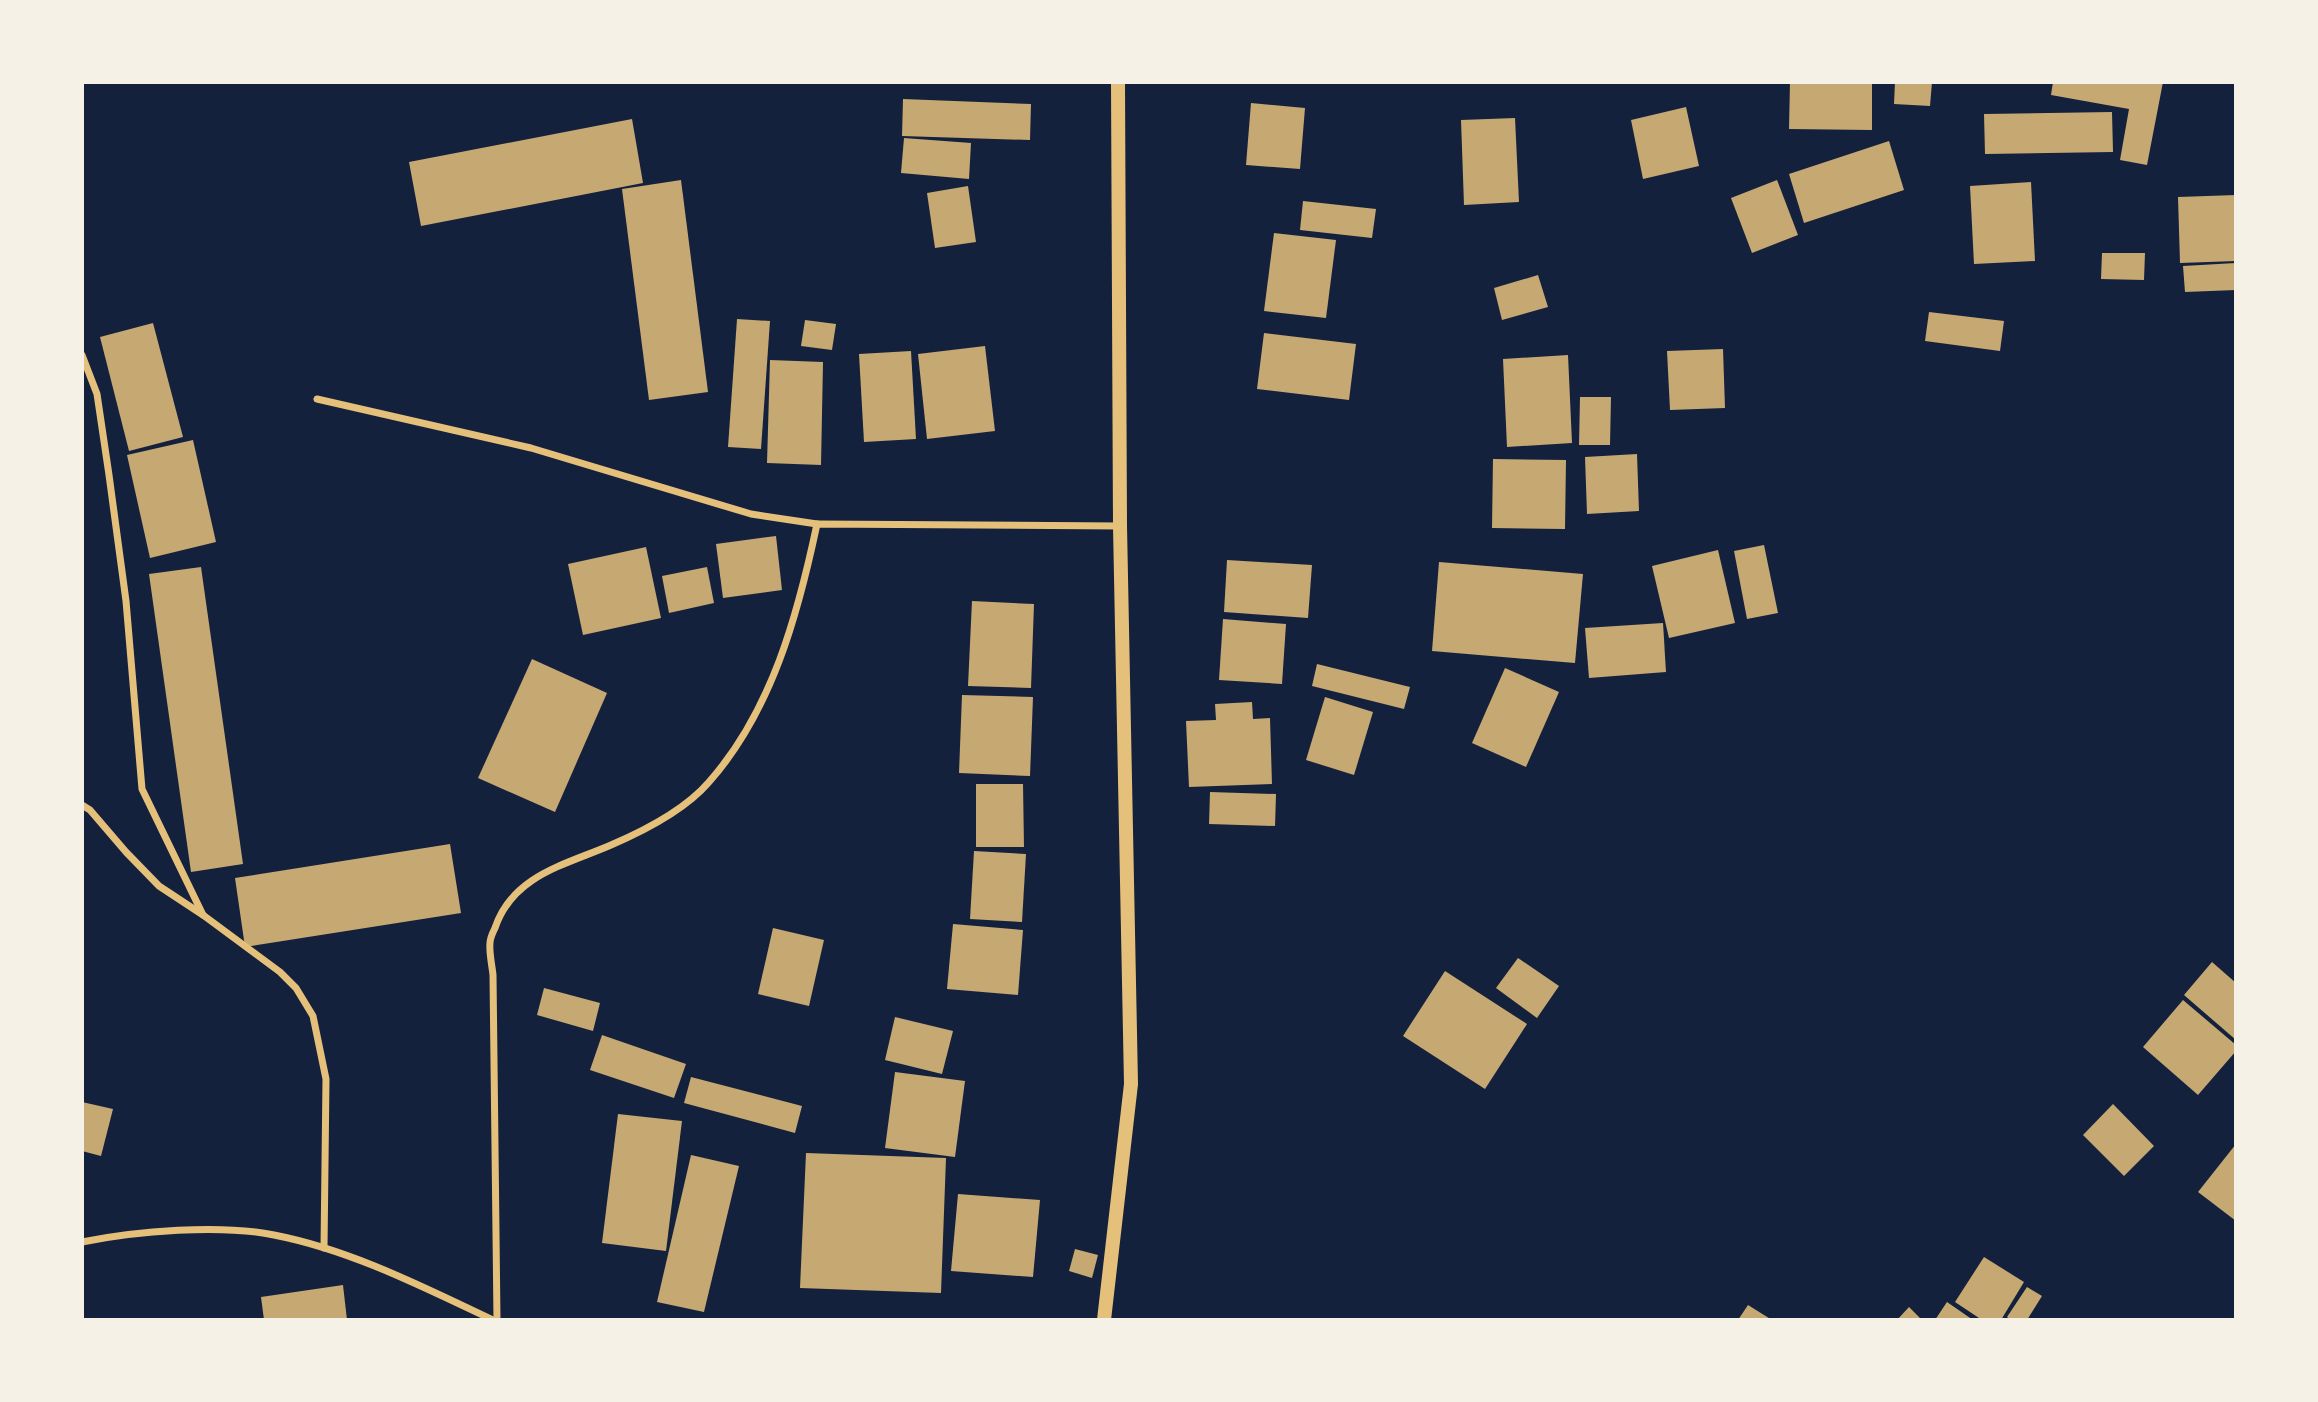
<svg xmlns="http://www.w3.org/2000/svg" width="2318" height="1402" viewBox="0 0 2318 1402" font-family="Georgia,serif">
  <rect width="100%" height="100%" fill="#14213d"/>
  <g fill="#c6a872">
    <polygon points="1790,82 1872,82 1872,130 1789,129"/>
    <polygon points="1895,82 1932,82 1930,106 1894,104"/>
    <polygon points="2053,82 2163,82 2147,165 2120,160 2129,109 2051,95"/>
    <polygon points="903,99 1031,104 1030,140 902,136"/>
    <polygon points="1251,103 1305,108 1300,169 1246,165"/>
    <polygon points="1686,107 1699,166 1643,179 1631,120"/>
    <polygon points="2112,112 2113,152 1985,154 1984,114"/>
    <polygon points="1515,118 1519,202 1464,205 1461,120"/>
    <polygon points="632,119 643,183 421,226 409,162"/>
    <polygon points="904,138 971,143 969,179 901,173"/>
    <polygon points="1889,141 1904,190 1804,223 1789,174"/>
    <polygon points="681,180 708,392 649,400 622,189"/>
    <polygon points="1777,180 1798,235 1752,253 1731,198"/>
    <polygon points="2031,182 2035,261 1974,264 1970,186"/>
    <polygon points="968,186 976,242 935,248 927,193"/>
    <polygon points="2236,195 2236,261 2180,263 2178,197"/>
    <polygon points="1303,201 1376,209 1372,238 1300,230"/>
    <polygon points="1274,233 1336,240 1326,318 1264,311"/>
    <polygon points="2102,253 2145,253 2144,280 2101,279"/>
    <polygon points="2236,263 2236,290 2185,292 2183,266"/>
    <polygon points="1538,275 1548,307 1502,320 1494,288"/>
    <polygon points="1929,312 2004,321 2000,351 1925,341"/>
    <polygon points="737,319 770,321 761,449 728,447"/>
    <polygon points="805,320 836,324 832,350 801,346"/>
    <polygon points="153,323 183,437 129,451 100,337"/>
    <polygon points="1264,333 1356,344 1349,400 1257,389"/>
    <polygon points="985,346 995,431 927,439 918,354"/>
    <polygon points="1723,349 1725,408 1670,410 1667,351"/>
    <polygon points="911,351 916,439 864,442 859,354"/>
    <polygon points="1568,355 1572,443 1507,447 1503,359"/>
    <polygon points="770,360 823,362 821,465 767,463"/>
    <polygon points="1580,397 1611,397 1610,445 1579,445"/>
    <polygon points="193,440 216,542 150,558 127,455"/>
    <polygon points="1637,454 1639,511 1587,514 1585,457"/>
    <polygon points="1493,459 1566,460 1565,529 1492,528"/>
    <polygon points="776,536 782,590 723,598 716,544"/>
    <polygon points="1764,545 1778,613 1747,619 1734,551"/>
    <polygon points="646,547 661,618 583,635 568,564"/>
    <polygon points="1718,550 1735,623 1669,638 1652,566"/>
    <polygon points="1227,560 1312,565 1308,618 1224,612"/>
    <polygon points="1439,562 1583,574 1575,663 1432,651"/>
    <polygon points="201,567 243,864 191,872 149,574"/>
    <polygon points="707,567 714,603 669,613 662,576"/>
    <polygon points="972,601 1034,604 1031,688 968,686"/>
    <polygon points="1223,619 1286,624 1282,684 1219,680"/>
    <polygon points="1663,623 1666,672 1589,678 1585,628"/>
    <polygon points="532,659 607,693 555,812 478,778"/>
    <polygon points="1317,664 1410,687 1404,709 1312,686"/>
    <polygon points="1505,668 1559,692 1526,767 1472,743"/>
    <polygon points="962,695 1033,697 1030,776 959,773"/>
    <polygon points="1325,697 1373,712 1354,775 1306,760"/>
    <polygon points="1252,702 1253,719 1270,718 1272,784 1189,787 1186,721 1216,720 1215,704"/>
    <polygon points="976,784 1023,784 1024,847 976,847"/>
    <polygon points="1210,792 1276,794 1275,826 1209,824"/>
    <polygon points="450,844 461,913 245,947 235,878"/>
    <polygon points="974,851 1026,854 1022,922 970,919"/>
    <polygon points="953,924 1023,930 1018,995 947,989"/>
    <polygon points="773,928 824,940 809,1006 758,994"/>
    <polygon points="1518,958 1559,986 1537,1018 1496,988"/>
    <polygon points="2212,962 2236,983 2236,1040 2184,995"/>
    <polygon points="1445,971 1527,1024 1485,1089 1403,1036"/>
    <polygon points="544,988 600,1003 593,1031 537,1015"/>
    <polygon points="2183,1000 2236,1045 2236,1051 2198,1095 2143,1047"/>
    <polygon points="895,1017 953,1031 942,1074 885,1060"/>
    <polygon points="602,1035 686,1064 674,1098 590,1070"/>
    <polygon points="895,1072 965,1081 955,1157 885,1148"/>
    <polygon points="691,1077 802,1106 795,1133 684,1103"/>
    <polygon points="82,1102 113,1109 101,1156 82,1151"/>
    <polygon points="2113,1104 2154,1146 2124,1176 2083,1135"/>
    <polygon points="618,1114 682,1121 666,1251 602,1243"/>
    <polygon points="2236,1144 2236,1221 2198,1192"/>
    <polygon points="806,1153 946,1158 941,1293 800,1288"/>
    <polygon points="691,1155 739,1166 704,1312 657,1302"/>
    <polygon points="958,1194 1040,1200 1033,1277 951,1271"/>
    <polygon points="1075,1249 1098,1255 1092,1278 1069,1271"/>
    <polygon points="1984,1257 2024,1282 2001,1320 1982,1320 1955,1302"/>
    <polygon points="343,1285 347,1320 264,1320 261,1297"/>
    <polygon points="2027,1287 2042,1296 2027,1320 2011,1320 2007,1317"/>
    <polygon points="1947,1302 1973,1320 1935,1320"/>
    <polygon points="1748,1305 1772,1320 1738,1320"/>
    <polygon points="1909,1307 1922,1320 1897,1320"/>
  </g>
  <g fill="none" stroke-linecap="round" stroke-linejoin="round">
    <g stroke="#e5c07b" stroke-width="7">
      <polyline points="82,355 97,394 109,475 126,601 142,789 203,915"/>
      <polyline points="317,399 531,448 751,514 817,524"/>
      <polyline points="82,805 90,810 126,852 159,886 203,915 280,972 296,988 313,1016 326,1079 324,1248"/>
      <path d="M82,1242C136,1231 220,1224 274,1235C351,1250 423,1287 493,1320"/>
      <path d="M497,1320L493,975C492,965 489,953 490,943C490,938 493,932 495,928C513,875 565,865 611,845C646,830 685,810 709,782C772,711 798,614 817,524L1120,526"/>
    </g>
    <polyline stroke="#e5c07b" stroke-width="14" points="1104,1320 1131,1084 1120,526 1118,82"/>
  </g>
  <rect width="2318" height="1402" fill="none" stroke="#f6f1e7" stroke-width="168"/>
</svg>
